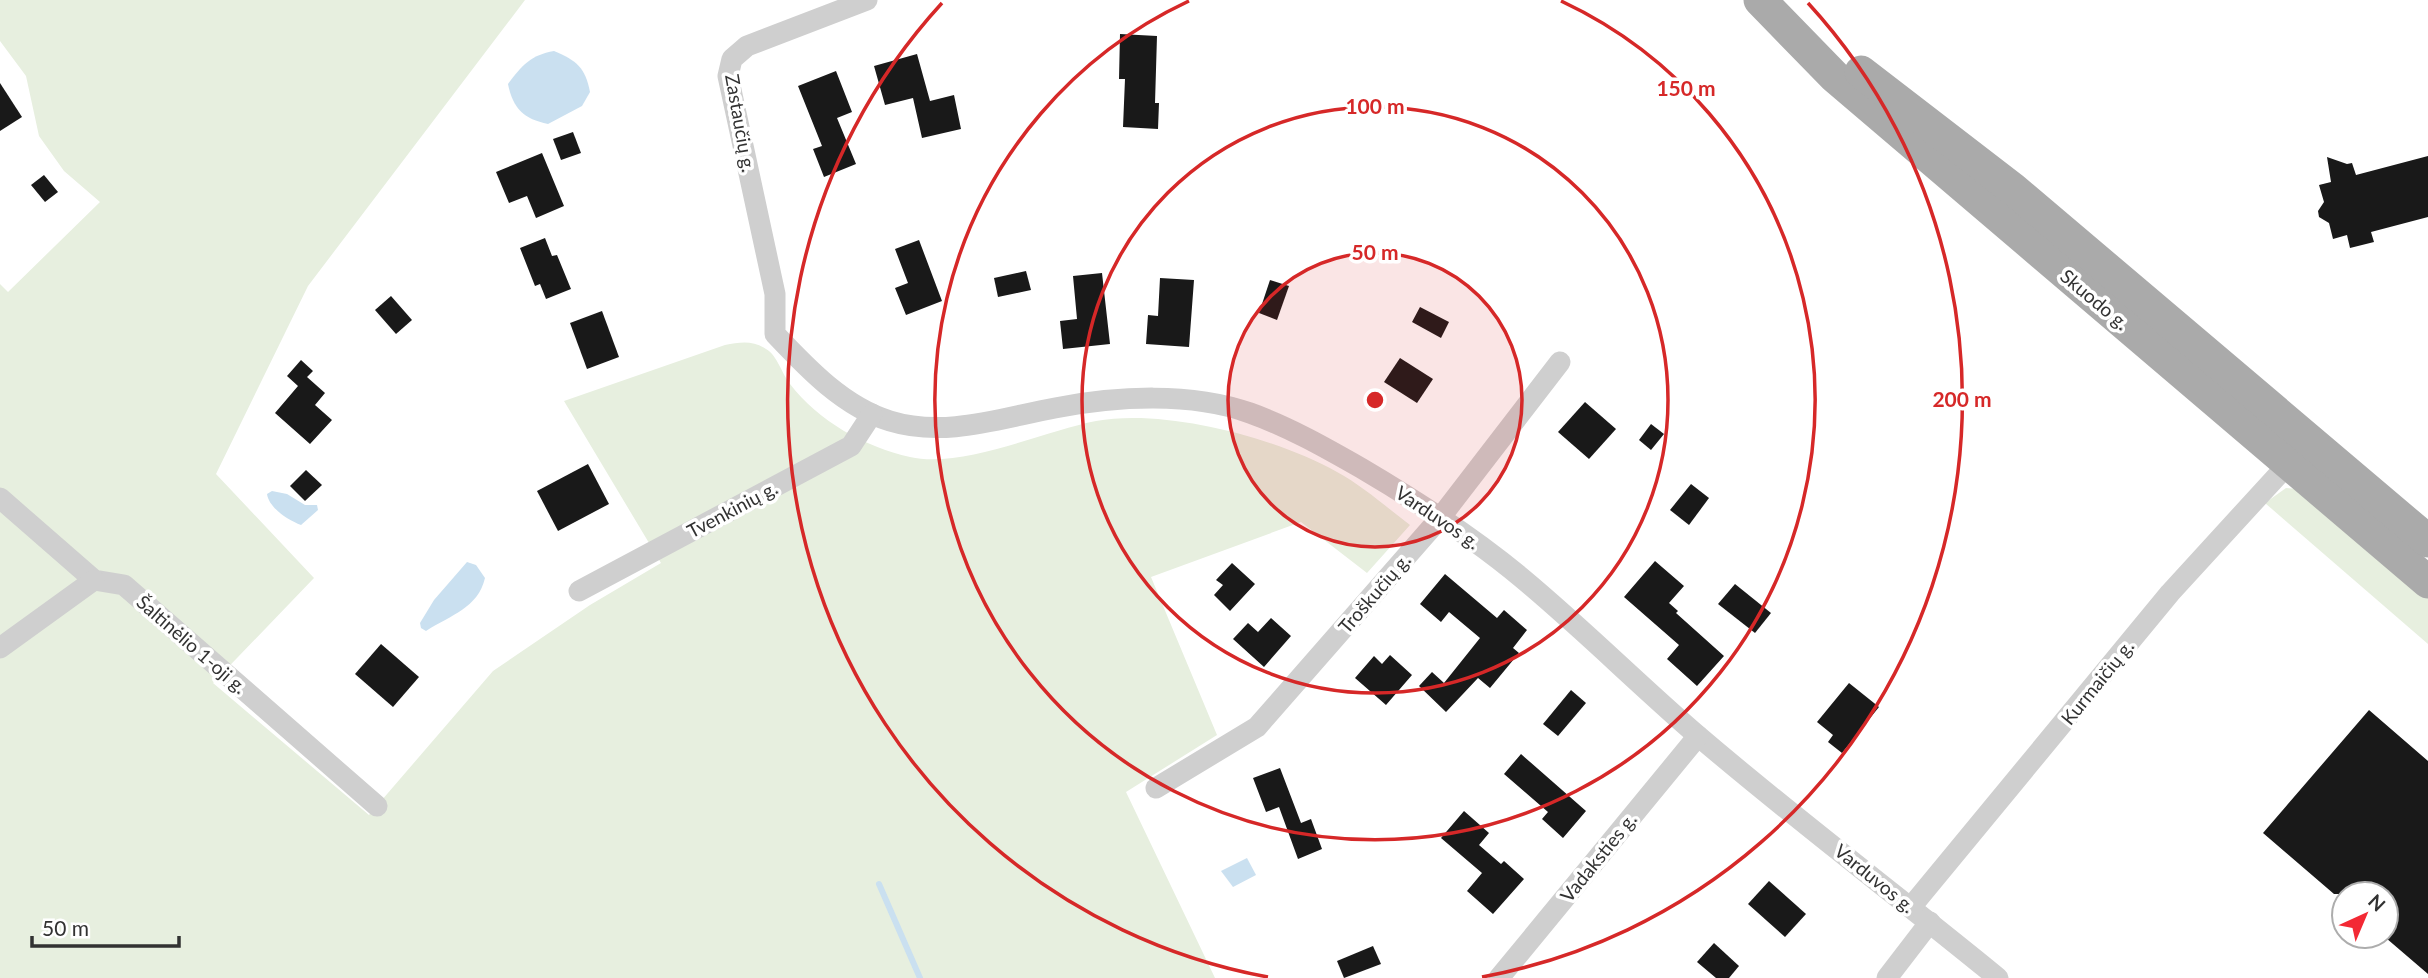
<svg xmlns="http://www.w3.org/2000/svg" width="2428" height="978" viewBox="0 0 2428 978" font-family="Lato,sans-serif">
  <rect width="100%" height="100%" fill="#fff"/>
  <g fill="#e7efdf">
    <path d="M0,0H525L308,286L216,474L314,578L213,683L369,815L493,671L590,605L661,563L564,401L725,345C740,342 753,340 766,349C777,355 782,374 790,384C818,421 865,447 910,457C962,469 1044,431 1096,421C1165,408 1277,438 1337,472C1363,486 1386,507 1410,525L1367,573L1301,522L1151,577L1217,735L1126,792L1215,978H0V284L8,292L100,202L64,171L39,136L26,76L0,41Z"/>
    <polygon points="2286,488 2298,489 2428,598 2428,644 2265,503"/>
  </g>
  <g fill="#cae0f0">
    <path d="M554,51C577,61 585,67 590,92L582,106L548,124C524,119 513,109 508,84C522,65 531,55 554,51Z"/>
    <path d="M272,491L287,494L305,505H317L318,510L301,525C288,520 269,508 267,494Z"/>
    <path d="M467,562L476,565L485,578C478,608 451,615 426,631L421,628L420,623L434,600Z"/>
    <polygon points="1247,858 1256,875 1233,887 1221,871"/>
  </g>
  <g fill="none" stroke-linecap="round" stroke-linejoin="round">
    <polyline stroke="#cae0f0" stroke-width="6" points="879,884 920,978"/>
  </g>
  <g fill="#191919">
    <polygon points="1120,34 1157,36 1155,103 1159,103 1158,129 1123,127 1125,79 1119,79"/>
    <polygon points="917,54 930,101 954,95 961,129 922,138 913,98 885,105 874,66"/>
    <polygon points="836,71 852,112 837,118 856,164 824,177 813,149 822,146 798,86"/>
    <polygon points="0,83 22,117 0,131"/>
    <polygon points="573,132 581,153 561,160 553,139"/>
    <polygon points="542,153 564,206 536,218 527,196 509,203 496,172"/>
    <polygon points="2428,156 2428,217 2371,232 2374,242 2350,248 2347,235 2333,239 2329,223 2319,217 2318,211 2324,202 2319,185 2331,182 2327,157 2347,164 2352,163 2356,175"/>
    <polygon points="44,175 58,192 45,202 31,185"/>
    <polygon points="545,238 552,256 557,255 571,289 546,299 540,284 535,286 520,248"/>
    <polygon points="919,240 942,301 906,315 895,288 908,283 895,249"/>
    <polygon points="1026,271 1031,290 998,297 994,278"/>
    <polygon points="1102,273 1110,344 1063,349 1060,321 1077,319 1073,276"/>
    <polygon points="1160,278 1194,280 1189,347 1146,344 1148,315 1158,316"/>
    <polygon points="1270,280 1289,286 1277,320 1259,313"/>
    <polygon points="391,296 412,320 396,334 375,310"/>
    <polygon points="1420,307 1449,322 1441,338 1412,322"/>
    <polygon points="602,311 619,357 587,369 570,323"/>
    <polygon points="1400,358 1433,379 1417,403 1384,382"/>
    <polygon points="301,360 313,371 307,377 325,393 315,405 332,420 310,444 275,413 298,386 287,376"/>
    <polygon points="1585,402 1616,429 1589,459 1558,432"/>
    <polygon points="1651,424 1664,434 1651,450 1639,440"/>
    <polygon points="588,464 609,504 558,531 537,491"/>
    <polygon points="306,470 322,485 305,501 290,486"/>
    <polygon points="1691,484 1709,498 1689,525 1670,510"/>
    <polygon points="1655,561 1684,586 1669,603 1678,611 1676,613 1724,656 1697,686 1667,659 1679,645 1624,597"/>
    <polygon points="1232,563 1255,584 1230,611 1214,595 1223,585 1216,580"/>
    <polygon points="1445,574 1497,618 1504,610 1527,630 1513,648 1519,653 1490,688 1478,678 1446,712 1419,686 1432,672 1444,683 1480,638 1449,612 1441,622 1420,604"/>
    <polygon points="1735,584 1771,613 1755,633 1718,604"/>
    <polygon points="1271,618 1291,636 1264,667 1233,639 1248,623 1258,632"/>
    <polygon points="381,644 419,677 393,707 355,674"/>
    <polygon points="1390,655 1412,675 1386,705 1355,678 1374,656 1382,664"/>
    <polygon points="1849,683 1879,707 1842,753 1828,742 1833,735 1817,722"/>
    <polygon points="1571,690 1586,703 1558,736 1543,724"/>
    <polygon points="2369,710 2428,761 2428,974 2386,938 2386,894 2334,894 2263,833"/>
    <polygon points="1521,754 1586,811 1563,838 1542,819 1548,812 1504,774"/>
    <polygon points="1280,768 1301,823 1311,819 1322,849 1298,859 1279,807 1266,812 1253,778"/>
    <polygon points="1464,811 1489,833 1479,845 1501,864 1504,861 1524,879 1493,914 1467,891 1482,873 1441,838"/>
    <polygon points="1769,881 1806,914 1785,937 1748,904"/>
    <polygon points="1714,943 1739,966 1729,978 1716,978 1697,962"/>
    <polygon points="1373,946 1381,964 1344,978 1337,961"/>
  </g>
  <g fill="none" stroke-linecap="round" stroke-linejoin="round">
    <g stroke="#cfcfcf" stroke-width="21">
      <path d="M867,0L747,46L732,59L728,76L775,294V334C808,369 844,407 890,421C945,438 1001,418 1055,408C1117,396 1191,392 1250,413C1289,427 1326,448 1361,468C1417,501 1473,537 1523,579C1583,629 1638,684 1697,735C1795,819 1898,896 1998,978"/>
      <polyline points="0,498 94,580 124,585 377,806"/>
      <polyline points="579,591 851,446 872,414"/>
      <polyline points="0,648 94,580"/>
      <polyline points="1156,788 1257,727 1440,518 1560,362"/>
      <polyline points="1911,907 2170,593 2289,463"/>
      <polyline points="1499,978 1698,736"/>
      <polyline points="1887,978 1930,922"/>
    </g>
    <g stroke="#aaa" stroke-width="33">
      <polyline points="1760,0 1835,77 2428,582"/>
      <polyline points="1861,72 2013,189 2428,541"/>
    </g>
  </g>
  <circle cx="1375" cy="400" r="147" fill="#d62828" fill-opacity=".12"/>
  <g fill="none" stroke="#d62828" stroke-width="3.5">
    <circle cx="1375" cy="400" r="147"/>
    <circle cx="1375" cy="400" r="293"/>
    <path d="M1561 1A440 440 0 1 1 1189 1"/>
    <path d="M1268 977A587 587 0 0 1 942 3M1808 3A587 587 0 0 1 1482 977"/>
  </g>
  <g text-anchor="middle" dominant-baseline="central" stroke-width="7" stroke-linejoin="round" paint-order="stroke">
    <g font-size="19" fill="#323232" stroke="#fff">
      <text transform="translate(741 123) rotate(80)">Zastaučių g.</text>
      <text transform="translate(2095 299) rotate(40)">Skuodo g.</text>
      <text transform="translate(732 509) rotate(-28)">Tvenkinių g.</text>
      <text transform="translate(1438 517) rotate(34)">Varduvos g.</text>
      <text transform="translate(1374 593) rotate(-49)">Troškučių g.</text>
      <text transform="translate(192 644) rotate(41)">Šaltinėlio 1-oji g.</text>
      <text transform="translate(2097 682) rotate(-51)">Kurmaičių g.</text>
      <text transform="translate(1598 857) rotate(-51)">Vadaksties g.</text>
      <text transform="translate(1875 878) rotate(39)">Varduvos g.</text>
    </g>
  </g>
  <circle cx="1375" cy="400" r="10" fill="#d62828" stroke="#fff" stroke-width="3.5"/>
  <g font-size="21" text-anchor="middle" font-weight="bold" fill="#d62828" stroke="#fff" stroke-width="7" stroke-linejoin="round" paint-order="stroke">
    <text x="1686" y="96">150 m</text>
    <text x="1375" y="114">100 m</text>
    <text x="1375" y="260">50 m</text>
    <text x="1962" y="407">200 m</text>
  </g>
  <g transform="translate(2365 915) rotate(44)"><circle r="33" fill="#ffffff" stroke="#adadad" stroke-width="2"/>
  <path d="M0-5L12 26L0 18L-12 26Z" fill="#f32934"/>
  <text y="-10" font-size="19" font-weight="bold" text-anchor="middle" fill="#323232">N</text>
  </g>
  <path d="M32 936v10h147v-10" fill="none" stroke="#323232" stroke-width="3.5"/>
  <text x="42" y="936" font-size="21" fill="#323232" stroke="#ffffff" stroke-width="5" paint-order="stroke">50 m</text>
</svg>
